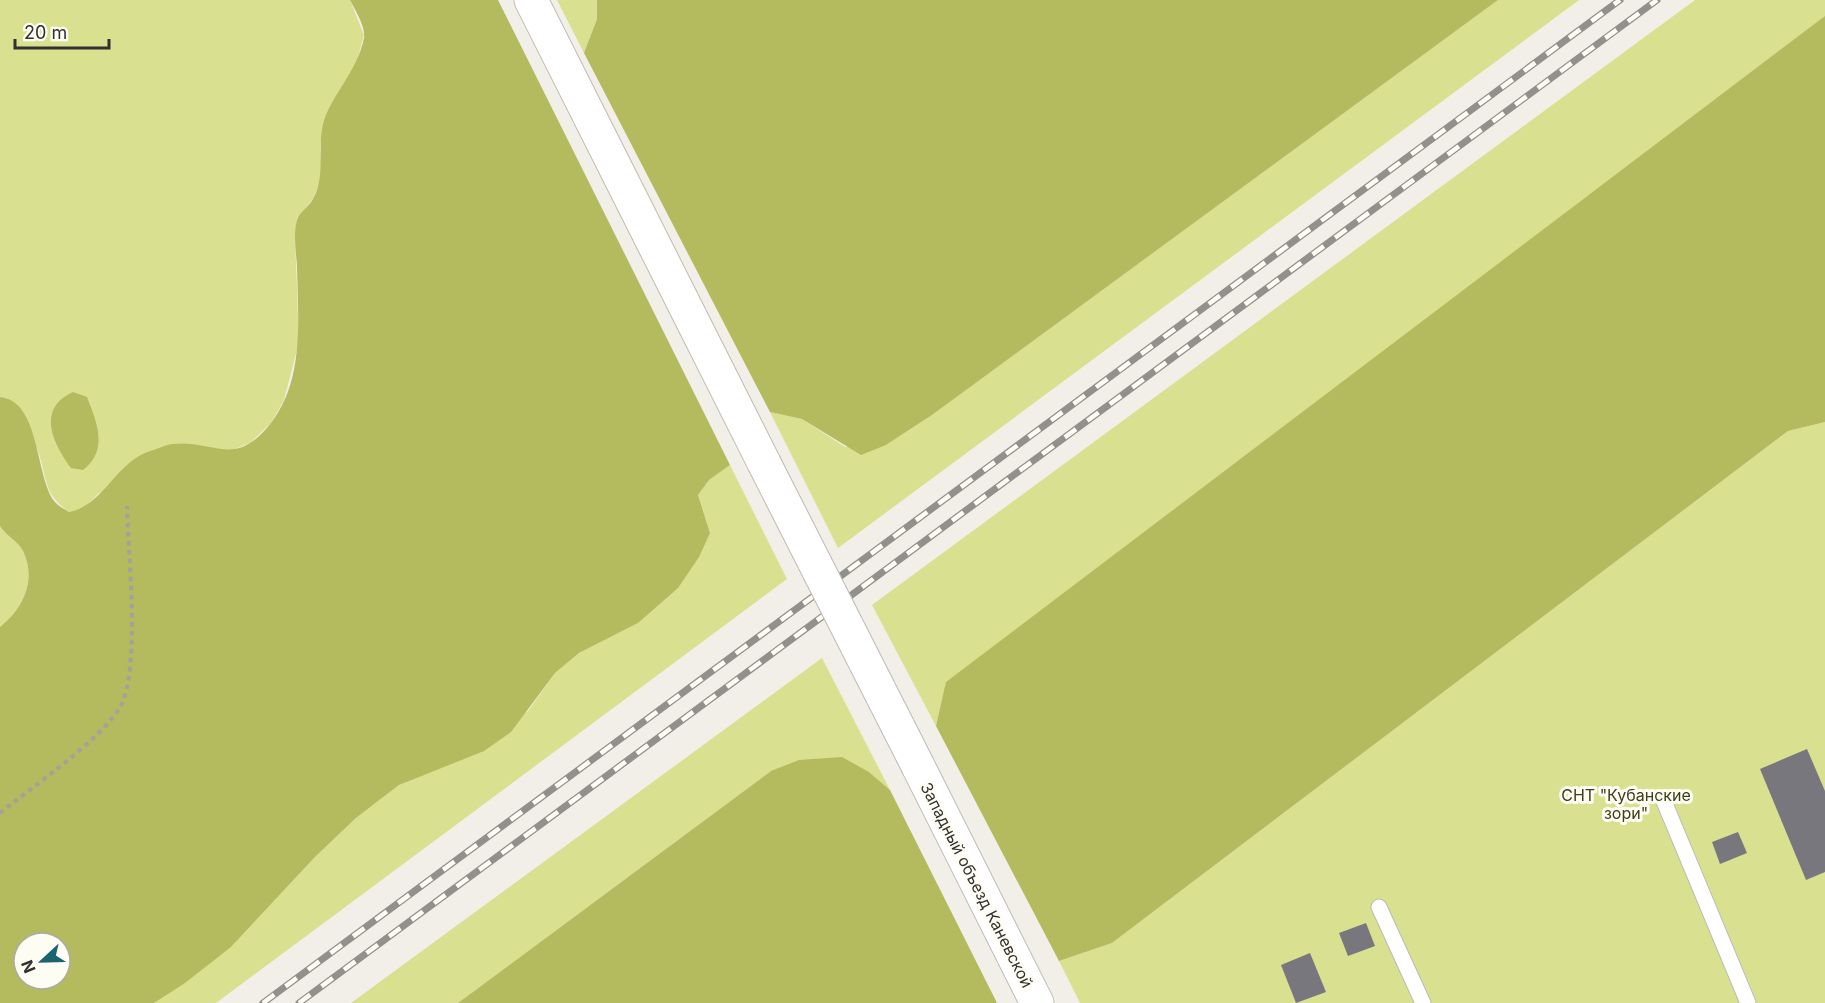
<svg xmlns="http://www.w3.org/2000/svg" width="1825" height="1003" viewBox="0 0 1825 1003" font-family="Inter,sans-serif">
  <rect width="100%" height="100%" fill="#f1efe7"/>
  <g fill="#d9e190">
    <path d="M0,0H350L364,35L357,61L324,121L320,147L322,176L313,199L297,218L295,237L299,342L284,400L271,423L250,443L230,451L203,447L98,494L83,509L69,512C43,494 47,477 38,451C31,433 17,414 7,398L0,397Z"/>
    <polygon points="557,0 597,0 597,19 584,53"/>
    <polygon points="1498,0 1579,0 838,548 770,412 802,419 845,447 886,445 932,415"/>
    <polygon points="1695,0 1825,0 1825,35 947,682 936,726 872,605"/>
    <polygon points="1825,422 1825,1003 1080,1003 1059,961 1112,943 1788,431"/>
    <polygon points="730,465 787,579 216,1003 154,1003 231,947 315,857 356,818 399,785 440,767 528,711 555,673 579,653 638,623 710,533 698,495 709,480"/>
    <path d="M0,526C6,536 18,541 23,551C37,580 23,609 0,627Z"/>
    <polygon points="822,658 890,790 869,772 771,771 458,1003 351,1003"/>
  </g>
  <g fill="#b3bb5e" fill-rule="evenodd">
    <path d="M350,0H498L730,465L709,480L698,495L710,533L699,557L678,588L638,623L579,653L555,673L511,732L484,751L399,785L356,818L315,857L231,947L185,983L154,1003H0V627C23,609 37,580 23,551C18,541 6,536 0,526V397C40,401 35,474 54,501C57,505 64,509 69,512C103,506 116,462 150,451C157,449 165,445 172,444C215,439 234,470 271,423C305,379 298,318 297,266C296,251 293,235 297,220C299,212 309,207 313,199C326,176 317,149 323,124C330,97 358,70 364,38C366,27 355,10 350,0ZM24,943H60V979H24Z"/>
    <polygon points="597,0 1498,0 932,415 886,445 861,455 802,419 770,412 584,53 597,19"/>
    <polygon points="1825,16 1825,422 1788,431 1112,943 1059,961 936,726 946,682"/>
    <path d="M73,392L87,397C97,423 109,450 83,470L71,468C53,443 36,409 73,392Z"/>
    <polygon points="842,757 869,772 890,790 997,1003 458,1003 771,771 799,760"/>
  </g>
  <g fill="#79777e">
    <polygon points="1807,749 1825,791 1825,872 1806,880 1760,769"/>
    <polygon points="1738,832 1747,853 1720,864 1712,842"/>
    <polygon points="1366,923 1375,946 1348,956 1339,933"/>
    <polygon points="1310,953 1326,992 1296,1003 1281,965"/>
  </g>
  <g fill="none" stroke-linecap="round" stroke-linejoin="round">
    <defs>
      <g id="lane">
        <polyline points="1663,799 1748,1003"/>
        <polyline points="1379,907 1423,1003"/>
      </g>
      <g id="secondary">
        <polyline points="531,0 764,463"/>
        <polyline points="918,766 1037,1003"/>
      </g>
    </defs>
    <use href="#lane" stroke="#bcbbb3" stroke-width="17"/>
    <use href="#secondary" stroke="#bcbbb3" stroke-width="35"/>
    <path stroke="#a2a19b" stroke-width="4" stroke-dasharray="4.5 4.5" stroke-linecap="butt" d="M0,813C32,787 101,740 120,707C141,671 128,552 127,506"/>
    <use href="#lane" stroke="#fff" stroke-width="15"/>
    <use href="#secondary" stroke="#fff" stroke-width="33"/>
    <defs>
      <g id="rail">
        <polyline points="263,1003 1620,0"/>
        <polyline points="299,1003 1657,0"/>
      </g>
    </defs>
    <use href="#rail" stroke="#92908b" stroke-width="7"/>
    <use href="#rail" stroke="#fefdf4" stroke-width="4.5" stroke-dasharray="14" stroke-linecap="butt"/>
    <defs>
      <polyline id="secondary-bridge" points="764,463 918,766"/>
    </defs>
    <use href="#secondary-bridge" stroke="#bcbbb3" stroke-width="35" stroke-linecap="butt"/>
    <use href="#secondary-bridge" stroke="#fff" stroke-width="33"/>
  </g>
  <g text-anchor="middle" dominant-baseline="central" stroke-width="6" stroke-linejoin="round" paint-order="stroke">
    <g font-size="16" fill="#3c3f18" stroke="#fefdf4">
      <text x="1626" y="795">СНТ "Кубанские<tspan x="1626" dy="18">зори"</tspan></text>
    </g>
    <g font-size="16" fill="#32312e" stroke="#fefdf4">
      <text transform="translate(977 885) rotate(63)">Западный объезд Каневской</text>
    </g>
  </g>
  <g transform="translate(42 961) rotate(248)"><circle r="28" fill="#fefdf4" stroke="#acaba5" stroke-width="1.5"/>
  <path d="M0-4.5L10 22L0 15L-10 22Z" fill="#19646f"/>
  <text y="-9" font-size="16" font-weight="bold" text-anchor="middle" fill="#32312e">N</text>
  </g>
  <path d="M15 39v9h94v-9" fill="none" stroke="#32312e" stroke-width="3"/>
  <text x="24" y="39" font-size="18" fill="#32312e" stroke="#fefdf4" stroke-width="4.5" paint-order="stroke">20 m</text>
</svg>
